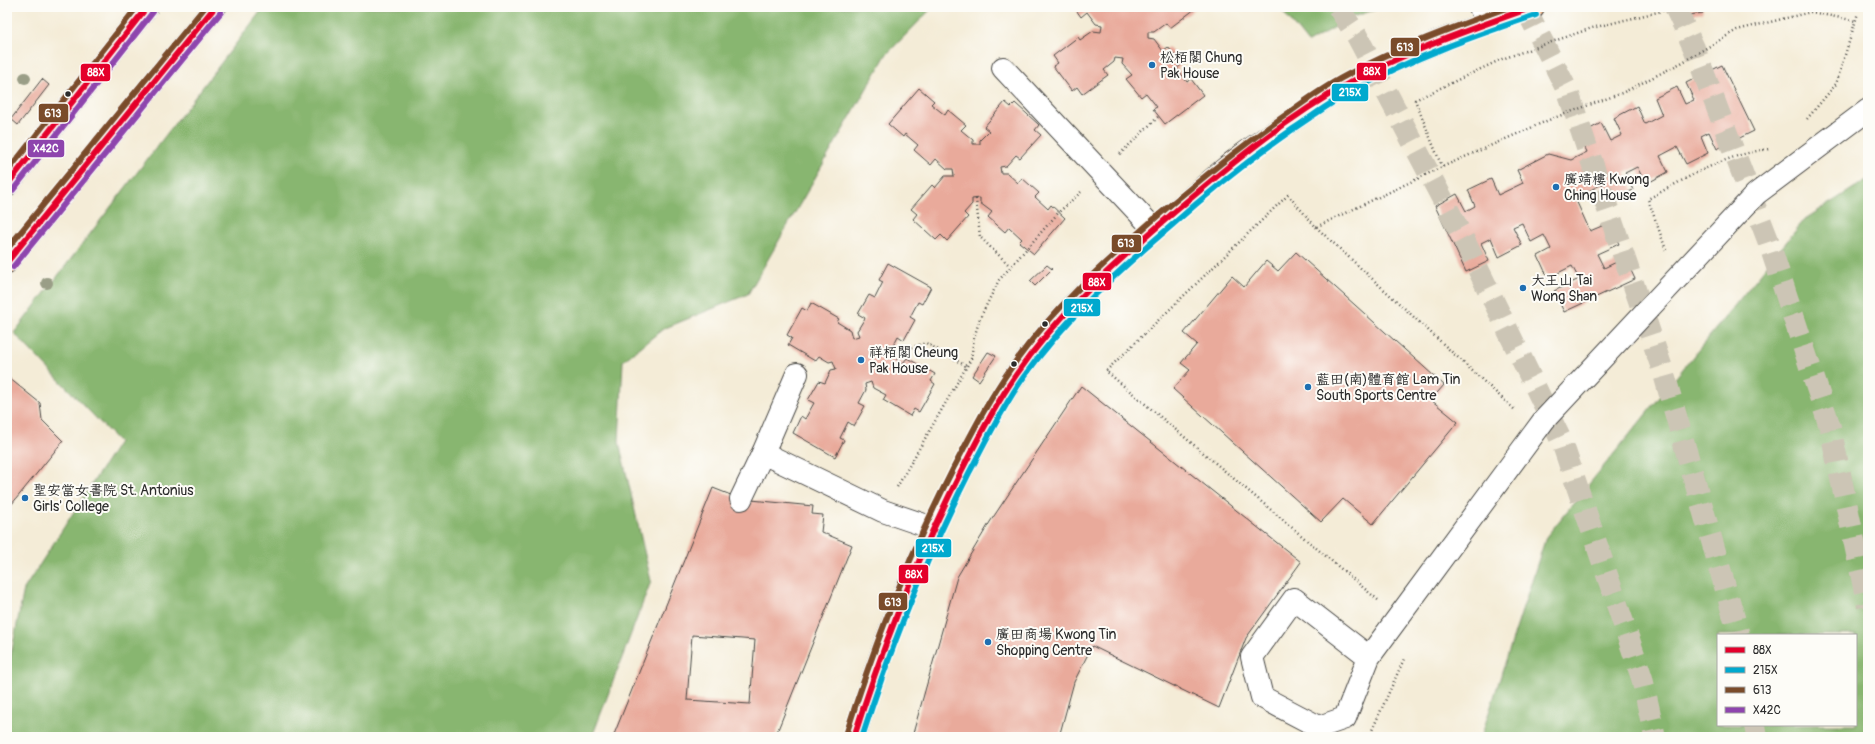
<svg xmlns="http://www.w3.org/2000/svg" width="1875" height="744" viewBox="0 0 1875 744" font-family="Pangolin,'LXGW WenKai TC',sans-serif">
  <rect width="100%" height="100%" fill="#fdfcf7"/>
  <filter id="ink" filterUnits="userSpaceOnUse"><feTurbulence type="fractalNoise" baseFrequency=".025" numOctaves="2"/><feDisplacementMap in="SourceGraphic" scale="8" xChannelSelector="R" yChannelSelector="G"/><feConvolveMatrix kernelMatrix="1 2 1 2 8 2 1 2 1" color-interpolation-filters="sRGB"/></filter>
  <filter id="wash" filterUnits="userSpaceOnUse"><feTurbulence type="fractalNoise" baseFrequency=".012" numOctaves="4" result="noise"/><feDisplacementMap in="SourceGraphic" scale="16" xChannelSelector="R" yChannelSelector="G"/><feGaussianBlur stdDeviation="0.9" result="paint"/><feColorMatrix in="noise" values="0 0 0 0 0 0 0 0 0 0 0 0 0 0 0 0 0 1.4 0 .05"/><feComposite in="paint" operator="in"/></filter>
  <g filter="url(#wash)">
    <rect width="100%" height="100%" fill="#f4ecd7"/>
    <g fill="#88b66f" stroke="#5a704d" fill-rule="evenodd">
      <polygon points="264,7 933,7 886,55 748,294 663,329 623,361 619,442 651,581 592,737 7,737 7,675 24,589 119,442 14,333"/>
      <polygon points="1279,7 1384,7 1352,17 1308,43"/>
      <path d="M1868,179V737H1481L1546,537L1805,219ZM1718,635H1856V725H1718Z"/>
    </g>
    <g id="blocks">
      <g fill="#e9aa9b" fill-rule="evenodd">
        <polygon points="1074,7 1194,7 1195,9 1170,28 1166,23 1154,32 1148,32 1148,38 1154,39 1163,51 1168,47 1182,64 1177,68 1187,82 1191,79 1203,95 1165,124 1153,109 1157,107 1146,93 1141,97 1126,79 1132,75 1122,64 1123,59 1115,58 1114,62 1104,70 1108,75 1082,94 1077,87 1072,91 1053,66 1058,63 1053,56 1078,37 1080,40 1093,31 1101,32 1102,25 1096,24 1087,12 1081,17"/>
        <polygon points="1697,7 1702,7 1703,13 1675,17 1674,11"/>
        <polygon points="1722,65 1754,131 1717,149 1709,132 1701,136 1708,153 1686,164 1677,147 1660,156 1668,172 1646,184 1637,167 1625,173 1633,190 1610,201 1602,184 1575,198 1590,231 1609,223 1619,244 1597,254 1604,268 1625,258 1635,279 1564,312 1554,291 1579,279 1572,266 1548,278 1538,256 1551,249 1544,235 1531,242 1522,223 1513,227 1522,245 1499,257 1491,238 1481,243 1489,261 1466,272 1435,206 1457,194 1466,211 1475,206 1468,190 1491,179 1498,195 1523,183 1517,170 1548,154 1571,160 1587,152 1579,135 1601,123 1610,141 1622,135 1614,118 1637,106 1645,124 1662,115 1655,98 1677,87 1685,104 1694,100 1686,83"/>
        <polygon points="42,79 49,85 18,125 11,119"/>
        <polygon points="919,88 934,101 931,104 945,115 948,110 966,125 961,130 973,140 973,144 980,144 980,140 989,131 984,127 1005,102 1011,107 1015,103 1039,125 1035,130 1041,135 1020,158 1016,155 1006,166 1000,167 1001,173 1007,173 1018,183 1022,178 1039,193 1035,197 1048,209 1051,205 1065,218 1034,254 1019,242 1022,239 1009,227 1005,232 988,217 992,212 980,203 980,198 972,199 972,204 964,213 968,217 947,241 941,235 936,240 913,219 917,214 911,209 932,185 935,188 945,176 954,176 953,169 947,169 936,159 931,165 914,150 918,145 905,134 903,137 888,124"/>
        <polygon points="1296,252 1444,385 1431,400 1458,422 1373,524 1343,499 1321,522 1173,389 1190,370 1181,363 1197,344 1184,333 1232,276 1244,287 1266,261 1278,271"/>
        <polygon points="888,263 931,287 922,304 918,302 910,317 915,320 904,340 898,336 891,350 887,351 889,358 893,357 903,363 907,358 935,374 931,381 935,384 919,412 914,409 910,416 883,400 886,395 873,388 871,382 865,384 866,390 859,403 865,406 854,426 848,422 840,438 844,440 835,457 793,433 801,416 805,419 814,403 808,400 819,381 825,383 831,370 836,369 833,361 829,362 819,356 815,361 788,345 792,338 787,335 802,308 807,311 811,303 839,319 837,322 850,330 852,338 859,336 857,331 865,318 858,314 869,295 875,298 883,282 879,280"/>
        <polygon points="1047,265 1052,269 1035,286 1030,281"/>
        <polygon points="988,352 996,356 979,381 972,376"/>
        <polygon points="9,378 40,403 42,420 63,441 7,510 7,380"/>
        <polygon points="1081,386 1301,562 1246,638 1219,708 1092,646 1074,682 1059,737 912,737 957,577 990,522"/>
        <path d="M713,488L741,499L813,506L812,514L823,515L821,532L852,545L775,737H613ZM692,635L755,640L750,704L687,700Z"/>
      </g>
    </g>
  </g>
  <g filter="url(#ink)">
    <use href="#blocks" fill-opacity="0" stroke="#494845" stroke-width="1"/>
    <g fill="none" stroke-linecap="round" stroke-linejoin="round">
      <g stroke="#ccc5b5" stroke-width="22" stroke-dasharray="22 11" stroke-linecap="butt">
        <polyline points="1338,7 1357,36 1464,240 1562,442 1642,678 1655,737"/>
        <polyline points="1525,7 1568,92 1664,374 1739,635"/>
        <polyline points="1675,7 1694,48 1768,240 1830,427 1868,606"/>
        <polyline points="1755,725 1757,737"/>
      </g>
      <defs>
        <g id="minor">
          <polyline points="1480,7 1487,23"/>
          <polyline points="1003,68 1154,229"/>
          <polyline points="763,453 797,374"/>
          <polyline points="741,499 763,453 883,511 933,528"/>
          <polyline points="1369,657 1294,599 1252,657 1262,697 1319,727 1345,718 1369,657 1544,420 1756,194 1868,110"/>
        </g>
        <g id="major">
          <polyline points="7,185 147,7"/>
          <polyline points="7,262 215,7"/>
          <path d="M854,737C883,640 922,545 969,456C986,424 1003,391 1025,362C1069,302 1125,255 1180,207C1198,192 1215,177 1232,163C1250,149 1269,136 1288,123C1308,109 1328,95 1349,83C1407,51 1471,29 1533,7"/>
        </g>
      </defs>
      <use href="#minor" stroke="#494845" stroke-width="24"/>
      <use href="#major" stroke="#494845" stroke-width="24"/>
      <g stroke="#494845" stroke-width="2.5" stroke-dasharray="1 3" stroke-linecap="butt">
        <polyline points="1807,119 1836,84 1858,13"/>
        <polyline points="1120,154 1159,116"/>
        <polyline points="1442,167 1415,100 1502,59 1592,28 1678,7"/>
        <polyline points="976,199 980,237 1010,266"/>
        <polyline points="1316,227 1516,411"/>
        <path d="M1666,250L1648,199C1687,178 1725,154 1770,149"/>
        <polyline points="888,354 926,343 966,366"/>
        <polyline points="897,487 971,359 974,338 980,318 999,280 1059,212 1081,192"/>
        <polyline points="1378,600 1106,371 1288,195 1316,227 1442,167 1551,119 1622,93 1681,63 1737,30 1811,12 1856,21"/>
        <polyline points="1369,737 1404,659"/>
      </g>
      <use href="#minor" stroke="#fff" stroke-width="22"/>
      <use href="#major" stroke="#fabc8b" stroke-width="22"/>
      <defs>
        <g id="bus-1">
          <polyline points="7,185 147,7"/>
          <polyline points="7,262 215,7"/>
          <path d="M854,737C883,645 918,556 962,470C978,438 995,405 1016,375C1057,315 1111,267 1165,220C1222,171 1283,120 1349,83C1407,51 1471,29 1533,7"/>
        </g>
        <path id="bus-2" d="M862,737C891,646 926,558 969,473C986,441 1002,408 1023,378C1064,320 1117,272 1171,226C1210,191 1250,159 1293,129C1313,116 1332,101 1354,90C1411,58 1474,36 1536,15"/>
        <g id="bus-3">
          <polyline points="7,172 137,7"/>
          <polyline points="7,249 205,7"/>
          <path d="M846,735C875,642 910,553 954,467C972,433 989,399 1011,368C1052,309 1107,260 1161,213C1202,178 1243,145 1287,114C1306,100 1326,86 1347,75C1399,47 1454,27 1509,7"/>
        </g>
        <g id="bus-4">
          <polyline points="13,190 153,12"/>
          <polyline points="13,267 221,12"/>
        </g>
      </defs>
      <use href="#bus-1" stroke="#fdfcf7" stroke-width="9"/>
      <use href="#bus-2" stroke="#fdfcf7" stroke-width="9"/>
      <use href="#bus-3" stroke="#fdfcf7" stroke-width="9"/>
      <use href="#bus-4" stroke="#fdfcf7" stroke-width="9"/>
      <use href="#bus-1" stroke="#e4002b" stroke-width="6"/>
      <use href="#bus-2" stroke="#00a9ce" stroke-width="6"/>
      <use href="#bus-3" stroke="#7a4b2a" stroke-width="6"/>
      <use href="#bus-4" stroke="#8e44ad" stroke-width="6"/>
    </g>
    <g fill="#9a9e87">
      <circle cx="25" cy="78" r="6"/>
      <circle cx="47" cy="283" r="6"/>
    </g>
  </g>
  <g fill="#1f6fb2" stroke="#fdfcf7" stroke-width="1.5">
    <circle cx="1152" cy="65" r="4"/>
    <circle cx="1556" cy="187" r="4"/>
    <circle cx="1523" cy="288" r="4"/>
    <circle cx="861" cy="360" r="4"/>
    <circle cx="1308" cy="387" r="4"/>
    <circle cx="25" cy="498" r="4"/>
    <circle cx="988" cy="642" r="4"/>
  </g>
  <g fill="#2b2b2b" stroke="#fdfcf7" stroke-width="1.5">
    <circle cx="68" cy="94" r="3.5"/>
    <circle cx="1045" cy="324" r="3.5"/>
    <circle cx="1014" cy="364" r="3.5"/>
  </g>
  <g text-anchor="middle" dominant-baseline="central" stroke-width="4" stroke-linejoin="round" paint-order="stroke">
    <g font-size="14" fill="#2b2b2b" stroke="#fdfcf7" text-anchor="start">
      <text x="1160" y="57">松栢閣 Chung<tspan x="1160" dy="16">Pak House</tspan></text>
      <text x="1564" y="179">廣靖樓 Kwong<tspan x="1564" dy="16">Ching House</tspan></text>
      <text x="1531" y="280">大王山 Tai<tspan x="1531" dy="16">Wong Shan</tspan></text>
      <text x="869" y="352">祥栢閣 Cheung<tspan x="869" dy="16">Pak House</tspan></text>
      <text x="1316" y="379">藍田(南)體育館 Lam Tin<tspan x="1316" dy="16">South Sports Centre</tspan></text>
      <text x="33" y="490">聖安當女書院 St. Antonius<tspan x="33" dy="16">Girls' College</tspan></text>
      <text x="996" y="634">廣田商場 Kwong Tin<tspan x="996" dy="16">Shopping Centre</tspan></text>
    </g>
  </g>
  <g stroke="#fdfcf7" stroke-width="1.5">
    <rect x="1390" y="37" width="30" height="20" rx="4" fill="#7a4b2a"/>
    <rect x="1356" y="62" width="31" height="19" rx="4" fill="#e4002b"/>
    <rect x="80" y="63" width="31" height="19" rx="4" fill="#e4002b"/>
    <rect x="1331" y="83" width="38" height="19" rx="4" fill="#00a9ce"/>
    <rect x="38" y="103" width="31" height="20" rx="4" fill="#7a4b2a"/>
    <rect x="27" y="139" width="38" height="19" rx="4" fill="#8e44ad"/>
    <rect x="1111" y="234" width="31" height="19" rx="4" fill="#7a4b2a"/>
    <rect x="1082" y="272" width="30" height="19" rx="4" fill="#e4002b"/>
    <rect x="1063" y="298" width="38" height="19" rx="4" fill="#00a9ce"/>
    <rect x="915" y="538" width="37" height="20" rx="4" fill="#00a9ce"/>
    <rect x="898" y="564" width="31" height="20" rx="4" fill="#e4002b"/>
    <rect x="878" y="592" width="30" height="19" rx="4" fill="#7a4b2a"/>
  </g>
  <g font-size="11" text-anchor="middle" font-weight="bold" fill="#fff">
    <text x="1405" y="51">613</text>
    <text x="1372" y="75">88X</text>
    <text x="96" y="76">88X</text>
    <text x="1350" y="96">215X</text>
    <text x="53" y="117">613</text>
    <text x="46" y="152">X42C</text>
    <text x="1126" y="247">613</text>
    <text x="1097" y="286">88X</text>
    <text x="1082" y="312">215X</text>
    <text x="933" y="552">215X</text>
    <text x="914" y="578">88X</text>
    <text x="893" y="606">613</text>
  </g>
  <rect width="1875" height="744" fill="none" stroke="#fdfcf7" stroke-width="24"/>
  <rect x="1717" y="634" width="140" height="92" fill="#fdfcf7" stroke="#a9a8a5"/>
  <rect x="1725" y="647" width="20" height="6" fill="#e4002b" stroke="#a9a8a5"/>
  <text x="1753" y="654" font-size="12" fill="#2b2b2b">88X</text>
  <rect x="1725" y="667" width="20" height="6" fill="#00a9ce" stroke="#a9a8a5"/>
  <text x="1753" y="674" font-size="12" fill="#2b2b2b">215X</text>
  <rect x="1725" y="687" width="20" height="6" fill="#7a4b2a" stroke="#a9a8a5"/>
  <text x="1753" y="694" font-size="12" fill="#2b2b2b">613</text>
  <rect x="1725" y="707" width="20" height="6" fill="#8e44ad" stroke="#a9a8a5"/>
  <text x="1753" y="714" font-size="12" fill="#2b2b2b">X42C</text>
</svg>
